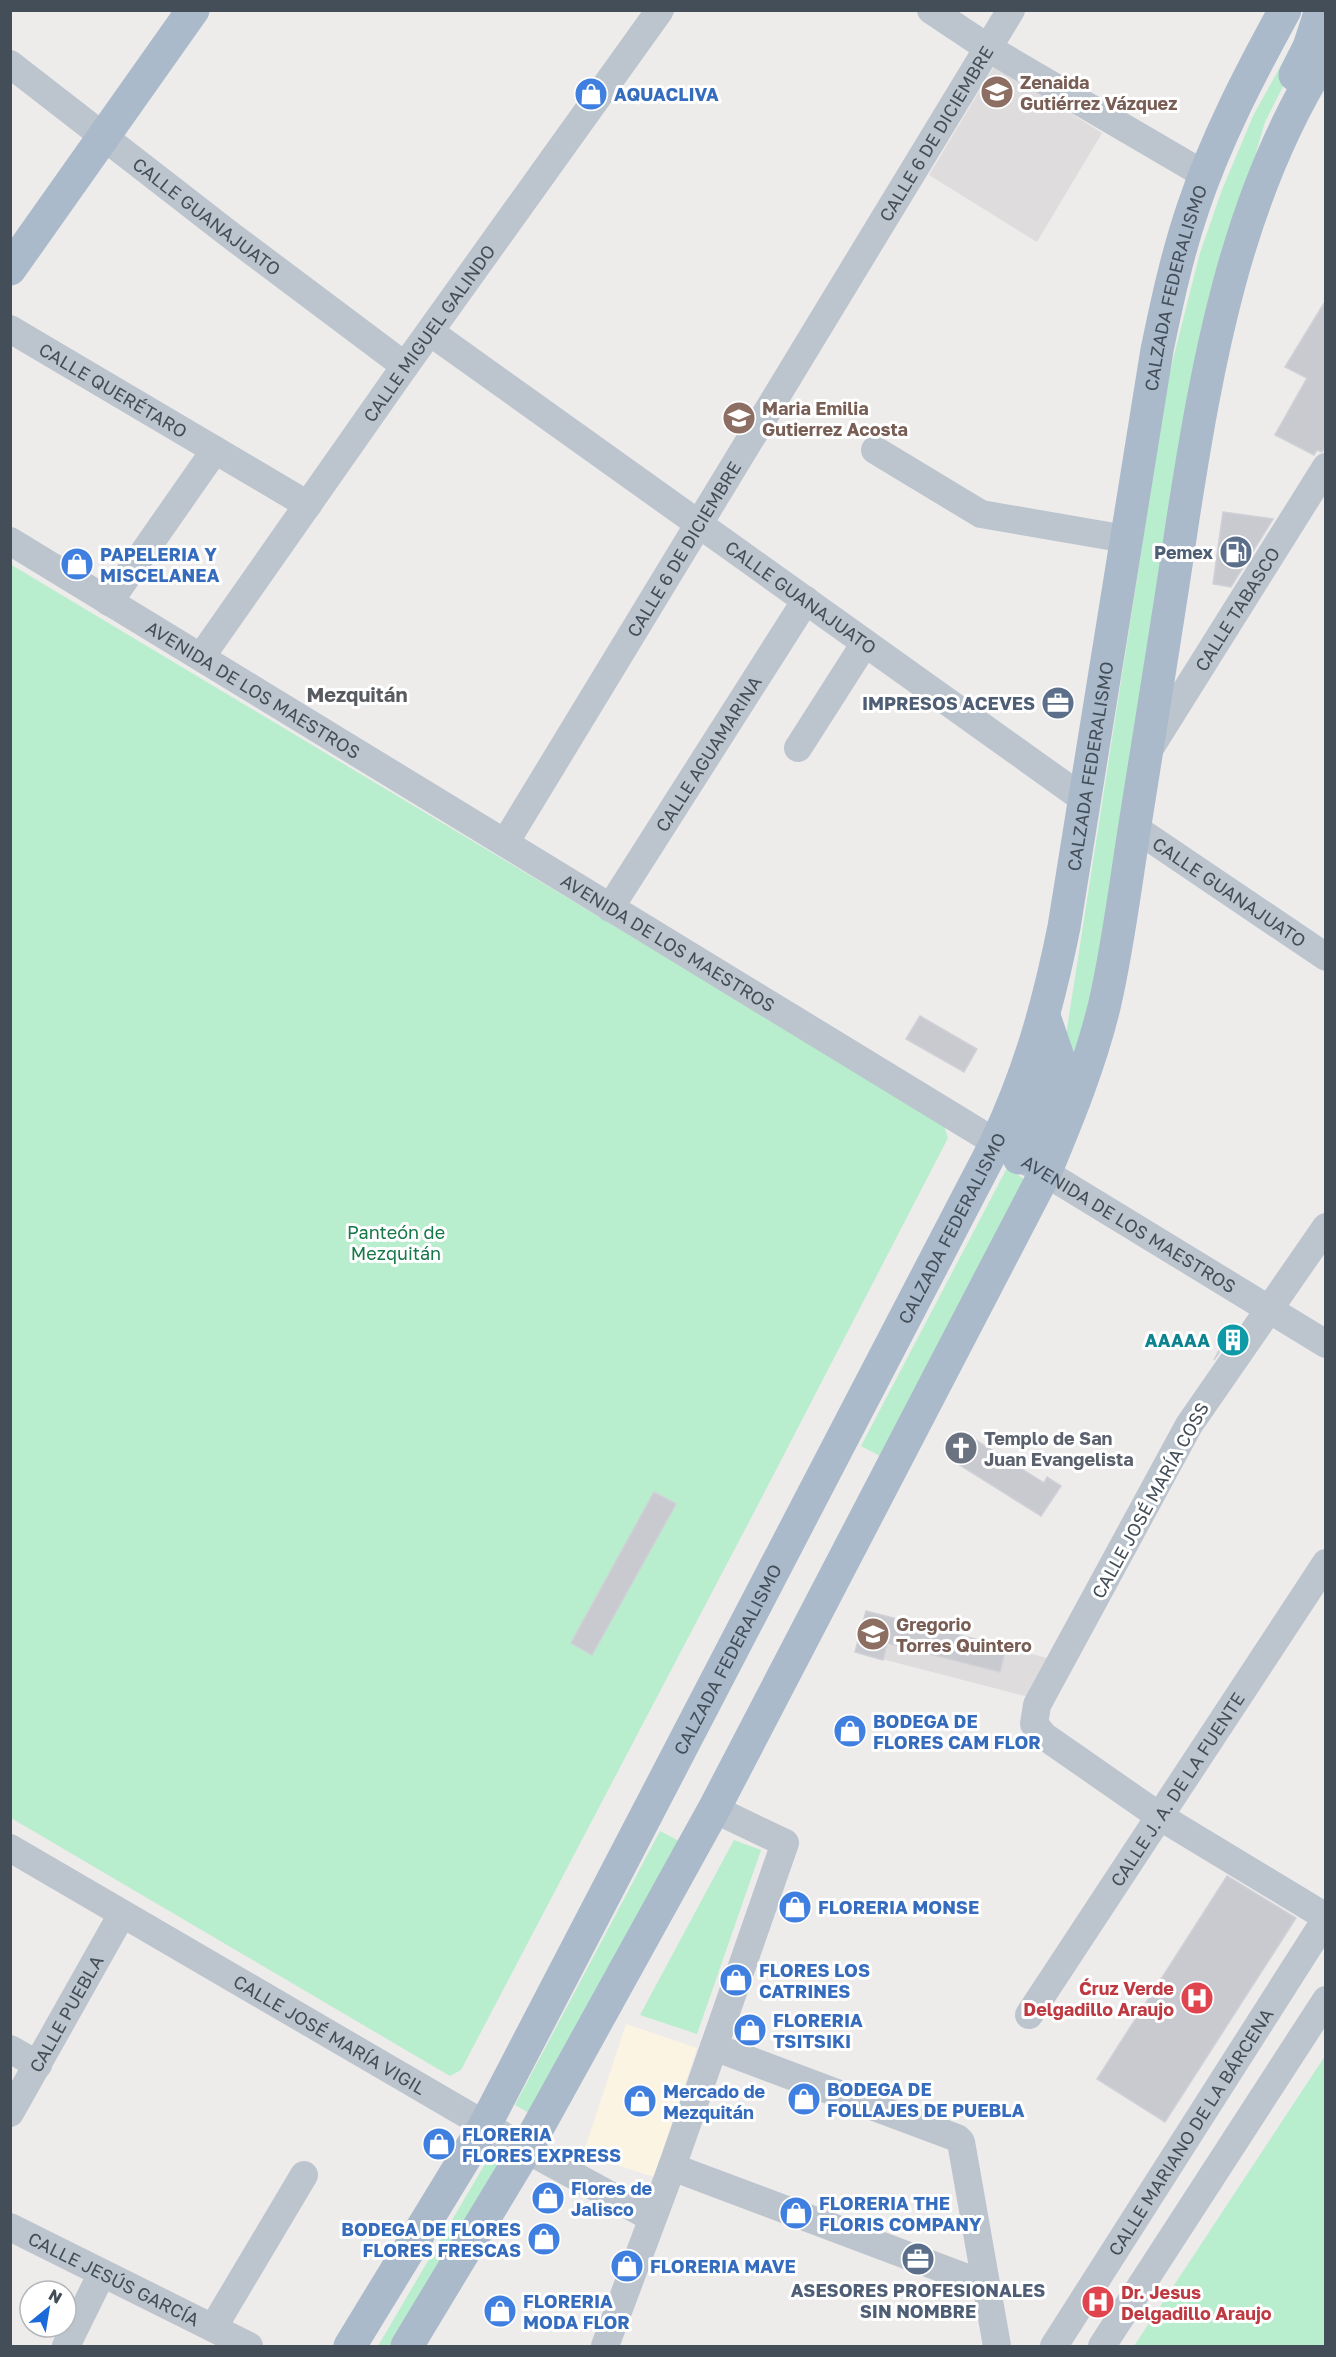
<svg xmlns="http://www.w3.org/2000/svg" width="1336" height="2357" viewBox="0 0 1336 2357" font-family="'Golos Text',sans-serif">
  <rect width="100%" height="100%" fill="#eeebeb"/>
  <polygon fill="#fbf4e2" points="626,2024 697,2048 654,2177 583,2154"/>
  <g fill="#dfdcdd">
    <polygon points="995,65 1102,133 1037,242 929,175"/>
    <polygon points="866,1611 1055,1660 1032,1698 855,1652"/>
  </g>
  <g fill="#b8edcd">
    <polygon points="1301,29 1309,35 1265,122 1197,356 1095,992 1074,1063 1062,1061 1168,379 1200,253 1222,190 1253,116"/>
    <polygon points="10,564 943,1123 948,1138 761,1499 461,2070 450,2076 11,1818"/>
    <polygon points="1007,1168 1024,1179 880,1456 861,1446"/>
    <polygon points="660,1831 681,1842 538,2118 515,2105"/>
    <polygon points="734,1840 761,1850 697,2034 640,2015"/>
    <polygon points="1325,2056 1325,2346 1134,2346"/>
    <polygon points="492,2152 511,2163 404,2346 378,2346"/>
  </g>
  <g fill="#c8cad0" stroke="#cfd1d7" stroke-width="1.5">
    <polygon points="1326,300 1326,445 1322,452 1317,450 1314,455 1275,435 1307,378 1285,367"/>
    <polygon points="1223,512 1273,519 1231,587 1213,584"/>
    <polygon points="920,1016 977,1049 964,1072 906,1039"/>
    <polygon points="1232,1325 1236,1328 1214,1360"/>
    <polygon points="963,1432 1044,1483 1047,1477 1061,1486 1041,1516 947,1457"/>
    <polygon points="654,1492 676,1504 592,1655 571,1643"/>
    <polygon points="866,1611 1006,1647 1000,1672 887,1643 883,1660 855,1652"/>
    <polygon points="1227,1876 1296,1918 1165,2122 1097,2079"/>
  </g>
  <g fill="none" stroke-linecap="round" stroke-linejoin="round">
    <g stroke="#bcc5ce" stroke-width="28">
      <polyline points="931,10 988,48 1205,175"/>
      <path id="s1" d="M10,64L229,234L405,366"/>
      <path id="s2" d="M10,329L308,505"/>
      <path id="s3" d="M430,332L1085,800"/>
      <polyline points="875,450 981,514 1126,539"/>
      <path id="s4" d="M10,541L1326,1344"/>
      <polyline points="109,602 215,450"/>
      <path id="s5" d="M201,657L405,366L660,10"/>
      <polyline points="798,748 865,643"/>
      <path id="s6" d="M1150,748L1326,467"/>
      <path id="s7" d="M1135,828L1326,957"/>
      <path id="s8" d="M505,843L1011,10"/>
      <path id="s9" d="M610,908L806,600"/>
      <polyline points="1326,1227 1189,1425 1037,1705 1034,1724 1044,1736 1159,1816 1326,1917"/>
      <path id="s10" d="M10,1848L540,2157L652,2218"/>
      <path id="s11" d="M1029,2015L1326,1563"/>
      <polyline points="714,2047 957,2138 961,2142 997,2346"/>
      <polyline points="10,2049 38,2065"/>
      <path id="s12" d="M10,2113L122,1914"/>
      <polyline points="672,2167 986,2285"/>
      <path id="s13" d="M10,2227L249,2346"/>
      <polyline points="213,2328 304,2175"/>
      <polyline points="66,2346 102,2273"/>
      <polyline points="605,2346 672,2167 785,1843 714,1809"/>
      <path id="s14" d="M1054,2346L1326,1919"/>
      <polyline points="1102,2346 1326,2000"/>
    </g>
    <g stroke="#aabacb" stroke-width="33">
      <polyline points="1295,75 1309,47 1321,10"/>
      <polyline points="10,269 193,10"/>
      <polyline points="1019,1158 1042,1106 1058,1057 1044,1016"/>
      <path id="s15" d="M350,2346L485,2125L996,1143C1030,1070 1048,1006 1064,927L1157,350C1167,302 1177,255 1193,208C1216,139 1250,74 1285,10"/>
      <path d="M407,2346L526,2149L714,1809L1045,1173C1068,1118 1091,1062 1105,1003C1118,946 1125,888 1134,831C1150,729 1167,627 1182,525C1207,364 1236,195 1326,55"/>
    </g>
  </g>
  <defs>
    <symbol id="school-disc" viewBox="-11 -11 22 22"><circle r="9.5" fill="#8d6e63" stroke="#fff"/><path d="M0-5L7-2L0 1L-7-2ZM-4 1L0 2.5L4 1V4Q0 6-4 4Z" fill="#fff"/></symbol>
    <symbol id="shop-disc" viewBox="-11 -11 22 22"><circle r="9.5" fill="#3f7fe0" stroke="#fff"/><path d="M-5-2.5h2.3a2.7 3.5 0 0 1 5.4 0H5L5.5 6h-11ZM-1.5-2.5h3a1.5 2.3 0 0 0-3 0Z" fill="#fff"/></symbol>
    <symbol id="fuel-disc" viewBox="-11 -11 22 22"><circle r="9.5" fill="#5c6f8a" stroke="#fff"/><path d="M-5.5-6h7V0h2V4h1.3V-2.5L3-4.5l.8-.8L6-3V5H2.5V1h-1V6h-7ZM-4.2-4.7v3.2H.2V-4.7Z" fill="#fff"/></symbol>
    <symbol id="office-disc" viewBox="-11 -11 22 22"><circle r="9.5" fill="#5c6f8a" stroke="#fff"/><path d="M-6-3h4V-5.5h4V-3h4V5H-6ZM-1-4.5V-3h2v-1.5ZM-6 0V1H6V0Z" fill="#fff"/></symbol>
    <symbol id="building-disc" viewBox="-11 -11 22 22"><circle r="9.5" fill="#0f9aa8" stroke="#fff"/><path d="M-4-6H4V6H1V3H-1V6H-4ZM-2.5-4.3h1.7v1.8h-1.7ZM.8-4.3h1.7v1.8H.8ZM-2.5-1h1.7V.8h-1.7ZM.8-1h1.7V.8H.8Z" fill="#fff"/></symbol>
    <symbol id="church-disc" viewBox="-11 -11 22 22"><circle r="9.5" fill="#6b7280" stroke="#fff"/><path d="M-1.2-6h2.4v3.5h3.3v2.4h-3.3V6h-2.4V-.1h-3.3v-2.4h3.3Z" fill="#fff"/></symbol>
    <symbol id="hospital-disc" viewBox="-11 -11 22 22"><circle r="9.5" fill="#e0444e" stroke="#fff"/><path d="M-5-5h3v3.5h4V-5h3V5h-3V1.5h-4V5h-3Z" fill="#fff"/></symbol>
  </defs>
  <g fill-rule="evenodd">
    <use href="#school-disc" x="978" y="73" width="38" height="38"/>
    <use href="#shop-disc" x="572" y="75" width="38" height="38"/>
    <use href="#school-disc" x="720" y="399" width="38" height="38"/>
    <use href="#fuel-disc" x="1217" y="533" width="38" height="38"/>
    <use href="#shop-disc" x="58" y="545" width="38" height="38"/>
    <use href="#office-disc" x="1039" y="684" width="38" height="38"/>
    <use href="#building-disc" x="1214" y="1321" width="38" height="38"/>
    <use href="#church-disc" x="942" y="1429" width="38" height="38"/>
    <use href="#school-disc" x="854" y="1615" width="38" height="38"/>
    <use href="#shop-disc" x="831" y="1712" width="38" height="38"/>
    <use href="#shop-disc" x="776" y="1888" width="38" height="38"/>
    <use href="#shop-disc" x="717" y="1961" width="38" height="38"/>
    <use href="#hospital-disc" x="1178" y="1979" width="38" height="38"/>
    <use href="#shop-disc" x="731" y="2011" width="38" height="38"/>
    <use href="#shop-disc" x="785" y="2080" width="38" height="38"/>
    <use href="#shop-disc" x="621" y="2082" width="38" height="38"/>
    <use href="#shop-disc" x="420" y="2125" width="38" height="38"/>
    <use href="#shop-disc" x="529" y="2179" width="38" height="38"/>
    <use href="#shop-disc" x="777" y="2194" width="38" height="38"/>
    <use href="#shop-disc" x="525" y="2220" width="38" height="38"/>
    <use href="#office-disc" x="899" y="2240" width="38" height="38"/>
    <use href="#shop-disc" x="608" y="2247" width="38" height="38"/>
    <use href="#hospital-disc" x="1079" y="2283" width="38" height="38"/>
    <use href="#shop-disc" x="481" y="2292" width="38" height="38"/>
  </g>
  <g text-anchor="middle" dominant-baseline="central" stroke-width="6" stroke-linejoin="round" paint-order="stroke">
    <g font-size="18" font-weight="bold" fill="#785e54" stroke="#fff" text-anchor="start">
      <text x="1020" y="82">Zenaida<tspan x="1020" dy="21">Gutiérrez Vázquez</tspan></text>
      <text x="762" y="408">Maria Emilia<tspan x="762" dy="21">Gutierrez Acosta</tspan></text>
      <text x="896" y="1624">Gregorio<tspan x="896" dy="21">Torres Quintero</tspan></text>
    </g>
    <g font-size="18" font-weight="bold" fill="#366cbe" stroke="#fff" text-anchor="start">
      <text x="614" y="94">AQUACLIVA</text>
      <text x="100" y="554">PAPELERIA Y<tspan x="100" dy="21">MISCELANEA</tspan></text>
      <text x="873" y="1721">BODEGA DE<tspan x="873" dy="21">FLORES CAM FLOR</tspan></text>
      <text x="818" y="1907">FLORERIA MONSE</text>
      <text x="759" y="1970">FLORES LOS<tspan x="759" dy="21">CATRINES</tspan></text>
      <text x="773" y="2020">FLORERIA<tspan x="773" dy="21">TSITSIKI</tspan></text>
      <text x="827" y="2089">BODEGA DE<tspan x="827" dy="21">FOLLAJES DE PUEBLA</tspan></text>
      <text x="663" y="2091">Mercado de<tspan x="663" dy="21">Mezquitán</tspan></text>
      <text x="462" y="2134">FLORERIA<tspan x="462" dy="21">FLORES EXPRESS</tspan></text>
      <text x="571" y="2188">Flores de<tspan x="571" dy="21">Jalisco</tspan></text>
      <text x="819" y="2203">FLORERIA THE<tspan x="819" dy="21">FLORIS COMPANY</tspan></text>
      <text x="521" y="2229" text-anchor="end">BODEGA DE FLORES<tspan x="521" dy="21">FLORES FRESCAS</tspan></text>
      <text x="650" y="2266">FLORERIA MAVE</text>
      <text x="523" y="2301">FLORERIA<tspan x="523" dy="21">MODA FLOR</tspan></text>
    </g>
    <g font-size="18" fill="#444e58" stroke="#fff">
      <text stroke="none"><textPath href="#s8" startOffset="830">CALLE 6 DE DICIEMBRE</textPath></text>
      <text stroke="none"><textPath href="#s1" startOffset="249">CALLE GUANAJUATO</textPath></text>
      <text stroke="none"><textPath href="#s15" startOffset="2242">CALZADA FEDERALISMO</textPath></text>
      <text stroke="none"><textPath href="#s5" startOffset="396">CALLE MIGUEL GALINDO</textPath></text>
      <text stroke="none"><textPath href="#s2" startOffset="120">CALLE QUERÉTARO</textPath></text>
      <text stroke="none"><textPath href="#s8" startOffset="344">CALLE 6 DE DICIEMBRE</textPath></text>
      <text stroke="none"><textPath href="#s3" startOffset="456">CALLE GUANAJUATO</textPath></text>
      <text stroke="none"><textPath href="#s6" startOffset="164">CALLE TABASCO</textPath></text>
      <text stroke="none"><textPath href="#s4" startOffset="285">AVENIDA DE LOS MAESTROS</textPath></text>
      <text stroke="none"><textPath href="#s9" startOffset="183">CALLE AGUAMARINA</textPath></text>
      <text stroke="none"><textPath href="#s15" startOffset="1756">CALZADA FEDERALISMO</textPath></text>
      <text stroke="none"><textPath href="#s7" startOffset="114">CALLE GUANAJUATO</textPath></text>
      <text stroke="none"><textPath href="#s4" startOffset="771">AVENIDA DE LOS MAESTROS</textPath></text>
      <text stroke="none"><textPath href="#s4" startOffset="1311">AVENIDA DE LOS MAESTROS</textPath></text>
      <text stroke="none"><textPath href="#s15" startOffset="1270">CALZADA FEDERALISMO</textPath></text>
      <text transform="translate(1150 1500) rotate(-61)">CALLE JOSÉ MARÍA COSS</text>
      <text stroke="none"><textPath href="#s15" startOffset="784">CALZADA FEDERALISMO</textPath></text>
      <text stroke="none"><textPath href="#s11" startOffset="270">CALLE J. A. DE LA FUENTE</textPath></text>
      <text stroke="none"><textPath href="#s12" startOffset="114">CALLE PUEBLA</textPath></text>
      <text stroke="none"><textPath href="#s10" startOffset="370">CALLE JOSÉ MARÍA VIGIL</textPath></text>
      <text stroke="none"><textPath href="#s14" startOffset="254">CALLE MARIANO DE LA BÁRCENA</textPath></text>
      <text stroke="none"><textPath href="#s13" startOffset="116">CALLE JESÚS GARCÍA</textPath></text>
    </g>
    <g font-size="18" font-weight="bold" fill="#4e5e75" stroke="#fff" text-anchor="end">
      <text x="1213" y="552">Pemex</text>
      <text x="1035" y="703">IMPRESOS ACEVES</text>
      <text x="918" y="2290" text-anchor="middle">ASESORES PROFESIONALES<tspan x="918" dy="21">SIN NOMBRE</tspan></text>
    </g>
    <g font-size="18" fill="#167748" stroke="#fff">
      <text x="396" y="1232">Panteón de<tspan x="396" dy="21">Mezquitán</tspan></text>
    </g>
    <g font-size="18" font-weight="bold" fill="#0d838f" stroke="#fff" text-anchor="end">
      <text x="1210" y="1340">AAAAA</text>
    </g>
    <g font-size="18" font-weight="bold" fill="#5b616d" stroke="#fff" text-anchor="start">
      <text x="984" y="1438">Templo de San<tspan x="984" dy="21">Juan Evangelista</tspan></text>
    </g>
    <g font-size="18" font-weight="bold" fill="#be3a42" stroke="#fff" text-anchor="end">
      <text x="1174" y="1988">Ćruz Verde<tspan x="1174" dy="21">Delgadillo Araujo</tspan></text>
      <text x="1121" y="2292" text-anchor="start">Dr. Jesus<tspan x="1121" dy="21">Delgadillo Araujo</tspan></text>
    </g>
    <g font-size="20" font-weight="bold" fill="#585b60" stroke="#fff">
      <text x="357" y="694">Mezquitán</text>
    </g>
  </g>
  <rect width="1336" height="2357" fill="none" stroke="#444e58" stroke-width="24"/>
  <g transform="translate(48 2309) rotate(30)"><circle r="28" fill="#ffffff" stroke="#b4b8bc" stroke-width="1.5"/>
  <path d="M0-4.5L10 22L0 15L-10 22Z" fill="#1a6bd9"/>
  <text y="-9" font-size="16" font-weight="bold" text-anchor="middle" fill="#444e58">N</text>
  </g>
</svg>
